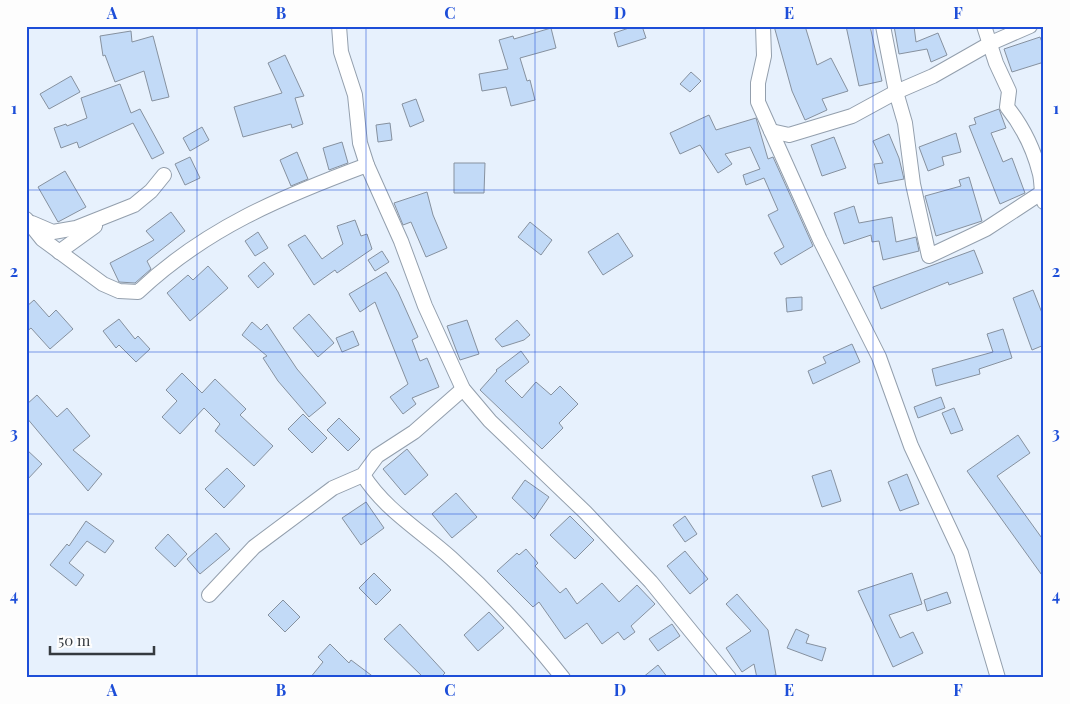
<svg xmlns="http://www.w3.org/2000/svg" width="1070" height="704" viewBox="0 0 1070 704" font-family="'Playfair Display',serif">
  <rect width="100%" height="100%" fill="#e7f1fd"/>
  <g fill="#c2daf7" stroke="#86919f">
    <polygon points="635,26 642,26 646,38 618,47 614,33"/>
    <polygon points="774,26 805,26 817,65 831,58 848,91 822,99 827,110 805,120 792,91"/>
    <polygon points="846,26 870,26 882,81 859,86"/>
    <polygon points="894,26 914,26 916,42 938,33 947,55 931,62 927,49 899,54"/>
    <polygon points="551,28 556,48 520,58 527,81 530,80 535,100 511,106 506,87 482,91 479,74 508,69 499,40 513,36 514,39"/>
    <polygon points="131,31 132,42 153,36 169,97 152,101 144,71 115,82 105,55 103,56 100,36"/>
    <polygon points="1040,37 1044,47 1044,62 1012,72 1004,49"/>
    <polygon points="285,55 304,96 295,98 303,124 292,128 291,124 243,137 234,107 282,93 268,63"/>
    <polygon points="691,72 701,81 690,92 680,84"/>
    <polygon points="71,76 80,92 49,109 40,94"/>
    <polygon points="120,84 131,113 140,109 164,153 152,159 133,123 79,148 77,142 61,148 54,128 66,124 67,126 87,118 81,98"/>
    <polygon points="416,99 424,121 410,127 402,104"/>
    <polygon points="999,109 1006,128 991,133 1003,162 1012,158 1025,193 1000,204 969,126 976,124 974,118"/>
    <polygon points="709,115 716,130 756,118 768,159 773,157 813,246 781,265 774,253 784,247 768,215 778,210 764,178 746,185 743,175 760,169 750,147 725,154 732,164 718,173 700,145 680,154 670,133"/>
    <polygon points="390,123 392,140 378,142 376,125"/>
    <polygon points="202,127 209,140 190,151 183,138"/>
    <polygon points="956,133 961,152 942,157 944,165 928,171 919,147"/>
    <polygon points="889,134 899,158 904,179 878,184 874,164 883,163 873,141"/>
    <polygon points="834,137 846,168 822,176 811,145"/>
    <polygon points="342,142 348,163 329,170 323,148"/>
    <polygon points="297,152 308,179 291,186 280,160"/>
    <polygon points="190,157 200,178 185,185 175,164"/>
    <polygon points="454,163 485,163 484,193 454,193"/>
    <polygon points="65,171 86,207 58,222 38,187"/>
    <polygon points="969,177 982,221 936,236 925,196 961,186 959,180"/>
    <polygon points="427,192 433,215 447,248 426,257 411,222 403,225 394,203"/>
    <polygon points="854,206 859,223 892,217 896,242 916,237 919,251 883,260 879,241 872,242 871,235 844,244 834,213"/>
    <polygon points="171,212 185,231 147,261 151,269 135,283 119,282 110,263 154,240 146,231"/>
    <polygon points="355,220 361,236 367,234 372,249 337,273 335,270 314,285 288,245 305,235 322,259 343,244 337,226"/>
    <polygon points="530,222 552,240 541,255 518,237"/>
    <polygon points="258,232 268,248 255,256 245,241"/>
    <polygon points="618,233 633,256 603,275 588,252"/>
    <polygon points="974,250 983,273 949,285 948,282 881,309 873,287"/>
    <polygon points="382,251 389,262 375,271 368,260"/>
    <polygon points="264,262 274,274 258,288 248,276"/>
    <polygon points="208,266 228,288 190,321 167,293 188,275 193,280"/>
    <polygon points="386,272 398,292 418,337 412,340 420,361 427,358 439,387 412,398 416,404 403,414 390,397 408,384 375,302 360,312 349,294"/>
    <polygon points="1033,290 1044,318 1044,345 1032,350 1013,298"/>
    <polygon points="802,297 802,310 787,312 786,298"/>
    <polygon points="34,300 49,317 56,310 73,329 50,349 31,328 26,332 26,307"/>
    <polygon points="309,314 334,343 318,357 293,328"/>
    <polygon points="119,319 135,339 138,336 150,349 136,362 119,345 116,348 103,331"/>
    <polygon points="467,320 479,354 460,360 447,326"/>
    <polygon points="517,320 530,335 524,340 502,347 495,339"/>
    <polygon points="252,322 261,330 267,324 297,369 326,403 309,417 278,381 263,358 267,356 242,335"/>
    <polygon points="1003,329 1012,358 979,369 980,374 936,386 932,369 993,352 987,334"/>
    <polygon points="353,331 359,345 342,352 336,338"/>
    <polygon points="852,344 860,362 813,384 808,371 826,363 823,357"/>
    <polygon points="521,351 529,362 505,381 522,398 536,382 551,395 560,386 578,404 559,423 563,428 542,449 480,390 497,371 496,370"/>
    <polygon points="182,373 202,393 215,379 246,409 240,415 273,446 254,466 215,431 220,424 204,408 180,434 162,417 177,401 166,390"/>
    <polygon points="37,395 57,417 67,408 90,436 73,450 102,474 88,491 26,417 26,405"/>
    <polygon points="941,397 945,408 918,418 914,407"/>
    <polygon points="954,408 963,430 951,434 942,413"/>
    <polygon points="303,414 327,438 312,453 288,429"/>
    <polygon points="339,418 360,439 348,451 327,430"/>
    <polygon points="1018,435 1030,453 997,476 1044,541 1044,578 967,471"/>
    <polygon points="26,449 42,464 26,481"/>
    <polygon points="407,449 428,475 405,495 383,469"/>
    <polygon points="227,468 245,486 224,508 205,489"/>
    <polygon points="831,470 841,501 822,507 812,476"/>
    <polygon points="907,474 919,504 900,511 888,482"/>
    <polygon points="525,480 549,497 534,519 512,498"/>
    <polygon points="456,493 477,517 452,538 432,514"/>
    <polygon points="366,502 384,528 361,545 342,518"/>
    <polygon points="570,516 594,540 575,559 550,535"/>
    <polygon points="685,516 697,534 685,542 673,525"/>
    <polygon points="86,521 114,541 105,553 87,541 69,563 84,575 76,586 50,565 67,544 69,546"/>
    <polygon points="216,533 230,549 200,574 187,559"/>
    <polygon points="168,534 187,554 175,567 155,548"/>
    <polygon points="526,549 538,563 535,566 560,593 566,588 577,604 602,583 619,602 637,585 655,604 631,626 635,632 624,640 618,632 602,644 587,623 565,639 539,602 533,607 497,571 517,553 519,555"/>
    <polygon points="685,551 708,579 690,594 667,566"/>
    <polygon points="374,573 391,590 376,605 359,588"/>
    <polygon points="912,573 922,604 889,615 900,638 913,632 923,653 893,667 858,591"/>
    <polygon points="947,592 951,603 927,611 924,600"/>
    <polygon points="737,594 768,630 776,675 757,678 754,664 742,672 726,648 751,631 726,604"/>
    <polygon points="283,600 300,617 285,632 268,615"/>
    <polygon points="489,612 504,628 478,651 464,635"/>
    <polygon points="400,624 445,673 440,678 424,678 384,639"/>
    <polygon points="672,624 680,636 658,651 649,639"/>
    <polygon points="796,629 809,635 806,643 826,648 822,661 787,648"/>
    <polygon points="330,644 349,663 351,660 375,678 310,678 323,662 318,657"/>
    <polygon points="658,665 668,678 642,678"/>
  </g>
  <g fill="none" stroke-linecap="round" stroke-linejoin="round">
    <defs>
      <g id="street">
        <polyline points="339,26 341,52 355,95 360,143 367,165 401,241 425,306 463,389 490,421 585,512 651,582 729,678"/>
        <polyline points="763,26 764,56 758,83 758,102 820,240 879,357 911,446 961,553 998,678"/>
        <polyline points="883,26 896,92 905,123 913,184 929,256 986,229 1041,193"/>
        <path d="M984,26L996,63L1009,91L1007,107C1023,127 1034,150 1040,174C1042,183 1041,193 1044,202"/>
        <polyline points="771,131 789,135 852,116 896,92 933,76 991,43 1030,26"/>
        <path d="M26,219L42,239L103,284L119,291L138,292C206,228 281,197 367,165"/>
        <polyline points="32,223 53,232 76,228 134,205 151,191 164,175"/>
        <polyline points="59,252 95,226"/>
        <path d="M363,475C385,510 421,531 451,558C492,595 529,635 563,678"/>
        <polyline points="209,595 254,547 333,488 363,475 377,456 414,432 463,389"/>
      </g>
    </defs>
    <use href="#street" stroke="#939fad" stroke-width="16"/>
    <use href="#street" stroke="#fff" stroke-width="14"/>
  </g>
  <path fill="none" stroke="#1d4ed8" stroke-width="1" stroke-opacity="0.55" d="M197,26V678M366,26V678M535,26V678M704,26V678M873,26V678M26,190H1044M26,352H1044M26,514H1044"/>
  <rect width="1070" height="704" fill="none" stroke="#fdfdfd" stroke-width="55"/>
  <path d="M50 646v8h104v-8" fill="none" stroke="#353a3f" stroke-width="2.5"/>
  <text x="58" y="646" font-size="15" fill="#353a3f" stroke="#fdfdfd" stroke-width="4" paint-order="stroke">50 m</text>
  <rect x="28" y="28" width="1014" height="648" fill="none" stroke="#1d4ed8" stroke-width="2"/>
  <g font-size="16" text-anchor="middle" font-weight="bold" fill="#1d4ed8">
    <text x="112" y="19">A</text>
    <text x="281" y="19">B</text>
    <text x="450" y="19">C</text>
    <text x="620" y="19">D</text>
    <text x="789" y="19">E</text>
    <text x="958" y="19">F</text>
    <text x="14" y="114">1</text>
    <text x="1056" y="114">1</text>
    <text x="14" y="277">2</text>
    <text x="1056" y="277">2</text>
    <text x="14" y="439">3</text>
    <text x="1056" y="439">3</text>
    <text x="14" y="601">4</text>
    <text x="1056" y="601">4</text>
    <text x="112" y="696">A</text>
    <text x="281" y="696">B</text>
    <text x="450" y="696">C</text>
    <text x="620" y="696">D</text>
    <text x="789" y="696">E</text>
    <text x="958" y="696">F</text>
  </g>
</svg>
